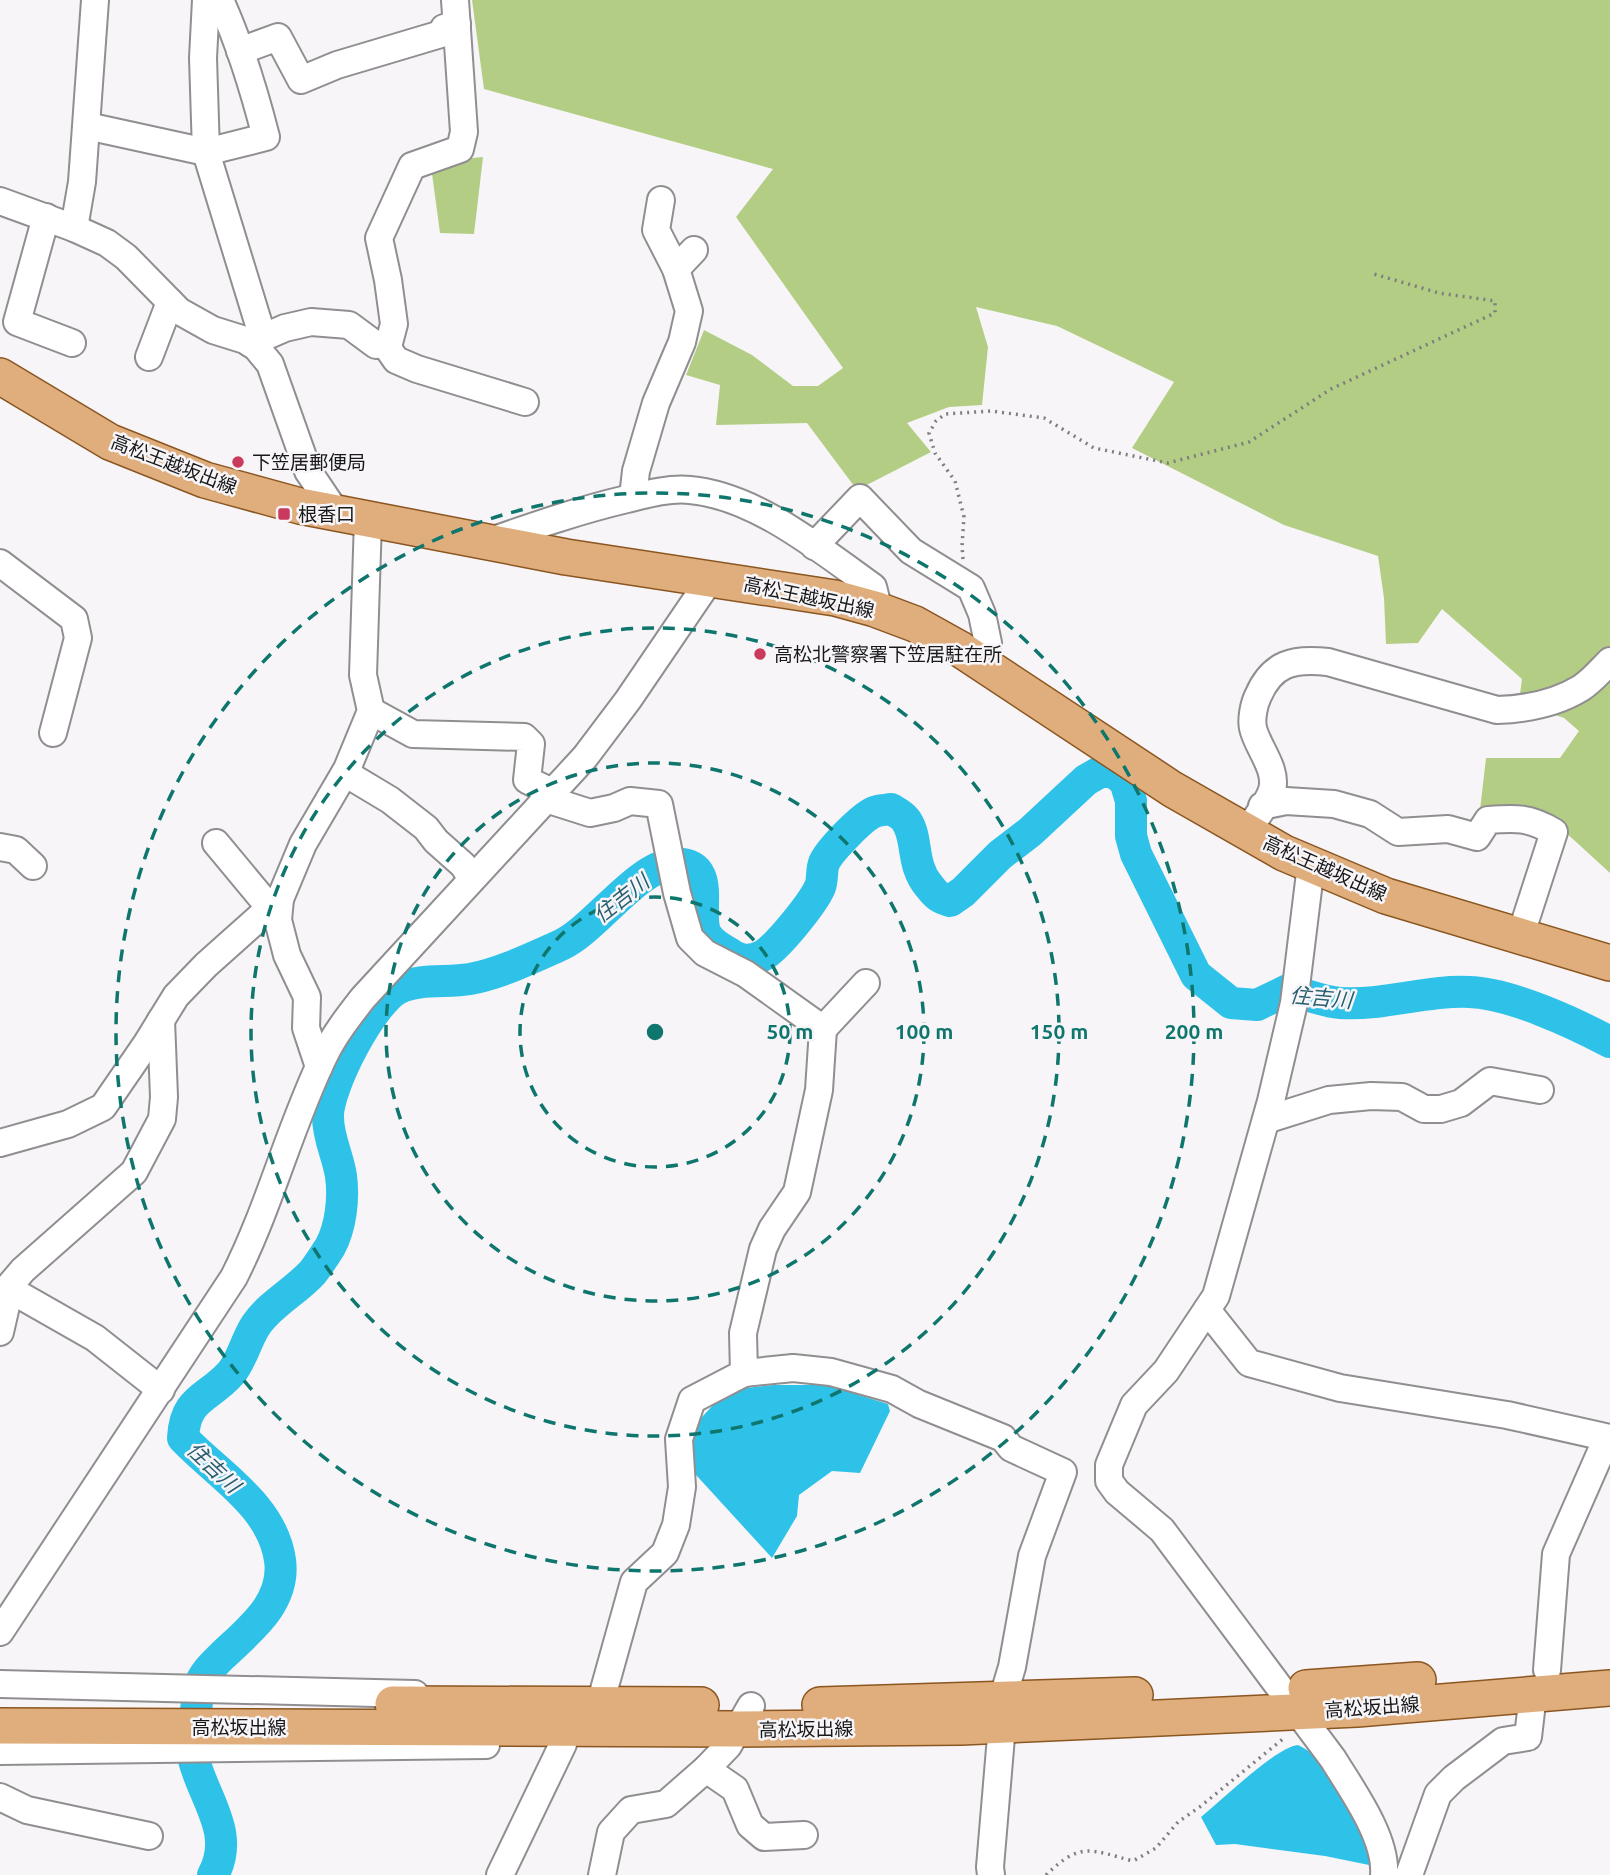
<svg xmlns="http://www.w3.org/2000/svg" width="1610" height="1875" viewBox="0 0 1610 1875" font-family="Ubuntu,'Noto Sans JP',sans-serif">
  <rect width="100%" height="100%" fill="#f7f5f8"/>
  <g fill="#b3ce84">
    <polygon points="472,0 1610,0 1610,873 1563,830 1480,810 1486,758 1560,758 1579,731 1564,718 1519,702 1522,679 1442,609 1418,643 1386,644 1384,598 1378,556 1284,525 1132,448 1174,382 1057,326 976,307 988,347 982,405 949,407 907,423 931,452 857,490 807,423 716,425 720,385 686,375 704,330 752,355 793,386 818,386 843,368 736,217 773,169 484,89"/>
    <polygon points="483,157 474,234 440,233 431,166 453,160"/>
  </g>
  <g fill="#2fc2e9">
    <polygon points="773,1385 826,1385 888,1404 890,1411 860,1473 832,1471 799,1495 797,1516 772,1558 686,1464 688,1432 715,1403 746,1388"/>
    <path d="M1298,1745C1345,1768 1360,1822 1379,1867L1325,1856L1235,1844L1216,1845L1201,1817C1221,1801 1276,1747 1298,1745Z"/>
  </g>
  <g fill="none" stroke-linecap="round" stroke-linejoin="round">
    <path stroke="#2fc2e9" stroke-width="32" d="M213,1875C236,1834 204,1799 194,1760C191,1750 197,1696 200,1685C203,1674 214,1664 222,1656C249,1630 286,1603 280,1560C272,1505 218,1475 183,1438C185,1397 208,1399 231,1373C242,1360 246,1340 256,1325C270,1304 296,1291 313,1272C319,1264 325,1255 330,1247C341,1227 344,1198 341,1176C338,1156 328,1138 328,1117C327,1088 372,1001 399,988C421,978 447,983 470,979C501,973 532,958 561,945C595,929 636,868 672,864C720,860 695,913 706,934C711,943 720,948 729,953C741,961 749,962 762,956C777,948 813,903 820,887C823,880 821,871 824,863C829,851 861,818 874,812C879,810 886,810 891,809C896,812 902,815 905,819C919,836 910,864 929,886C936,895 939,898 950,901L963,892L1000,855L1030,832L1086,780L1100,772H1113L1125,781L1131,801V836L1136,854L1196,975L1231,1003L1257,1005L1288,990C1305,994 1324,1002 1340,1003C1384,1006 1426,990 1469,992C1510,993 1574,1023 1610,1042"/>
    <defs>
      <g id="minor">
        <polyline points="206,0 203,58 206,152 263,338"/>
        <polyline points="240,51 278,37 301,80 337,65 441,34 444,28 457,24"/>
        <path d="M87,126L206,152L266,137C254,90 240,44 220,0"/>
        <polyline points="661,200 656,230 676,269"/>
        <polyline points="0,201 74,228 107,243 126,257 179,311 213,330 245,340 256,347 270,364 308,471 337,514"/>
        <polyline points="46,217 17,322 72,343"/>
        <polyline points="74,228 82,182 95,0"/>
        <polyline points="250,343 285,328 311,322 349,325 376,345 389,343 394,324 388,280 379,238 412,166 460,149 464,132 455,0"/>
        <polyline points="385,344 396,360 417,369 525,402"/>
        <polyline points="149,357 170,302"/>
        <polyline points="633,497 636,471 656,403 682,342 689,311 676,269 694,250"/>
        <path d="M488,542C534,526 580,510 627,499C647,494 669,488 690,490C756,496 821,550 873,587L879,611"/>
        <polyline points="814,546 860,498 911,551 971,588 982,614 988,643 983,664"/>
        <polyline points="0,563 74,619 78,638 53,733"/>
        <polyline points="371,711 413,734 524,737 531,744 527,780 552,792"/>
        <polyline points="345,773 390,800 426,828 436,841 463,865 472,879"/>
        <polyline points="546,799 590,813 614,808 630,801 659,804 677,893 690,938 705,953 746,974 823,1029 866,983"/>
        <path d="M1262,806L1286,801L1334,804L1370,814L1398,832L1448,829L1477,837L1488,820C1516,818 1529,817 1554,832L1520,937"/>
        <path d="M1247,832C1254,819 1268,804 1272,790C1278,769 1257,747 1253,728C1251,719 1254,704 1258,696C1272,663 1294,658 1328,662L1497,710C1527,709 1555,704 1581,688C1592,681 1601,670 1610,661"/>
        <polyline points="216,843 270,908"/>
        <polyline points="0,847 16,850 33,866"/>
        <path d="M1311,865L1294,1003L1271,1101L1216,1296L1166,1371L1134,1405L1109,1465V1481L1117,1492L1162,1530L1333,1759C1352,1790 1387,1838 1384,1875"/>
        <polyline points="319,1067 306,1028 307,997 287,955 278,920 280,899 303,844 347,769 371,711 363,675 368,520"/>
        <polyline points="1266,1120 1329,1100 1371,1096 1402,1097 1424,1109 1441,1109 1461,1103 1490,1081 1540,1090"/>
        <polyline points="0,1143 68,1124 103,1107 147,1043 176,996 206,965 280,899"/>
        <polyline points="0,1291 9,1289 95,1338 161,1390"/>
        <polyline points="1207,1310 1249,1363 1340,1388 1507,1415 1610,1438"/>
        <polyline points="0,1332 11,1284 23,1270 134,1172 162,1119 164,1097 161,1020"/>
        <polyline points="744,1373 793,1368 831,1372 892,1389 919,1404 1003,1438 1011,1448 1063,1472 1032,1556 1012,1667 1006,1687 1007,1700"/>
        <path d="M0,1632L234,1277C270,1206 289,1128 324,1056C334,1035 349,1016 363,998L585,757L628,700L711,578"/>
        <polyline points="1547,1670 1556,1554 1607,1438"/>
        <polyline points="0,1684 415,1694"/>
        <polyline points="600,1704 634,1582 665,1553 676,1525 682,1487 679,1439 692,1400 744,1373 743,1333 763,1249 772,1229 797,1192 819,1090 823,1029"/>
        <polyline points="0,1751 486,1745"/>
        <polyline points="706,1769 735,1789 750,1825 764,1837 804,1835"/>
        <polyline points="0,1797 27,1810 149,1836"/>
        <polyline points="500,1875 563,1744"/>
        <polyline points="602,1875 611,1832 631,1810 666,1804 706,1769 728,1746 751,1706"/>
        <polyline points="991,1875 990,1867 1002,1725"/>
        <polyline points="1409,1875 1438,1794 1454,1778 1503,1741 1528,1737 1533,1694"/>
      </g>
      <g id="major">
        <polyline points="0,376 110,442 205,480 300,506 566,557 835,598 875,609 915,624 960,649 1172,789 1284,853 1386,896 1610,963"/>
        <polyline points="1306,1688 1418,1680"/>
        <polyline points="393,1704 701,1705"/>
        <polyline points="820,1705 1135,1695"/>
        <polyline points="0,1726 738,1729 961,1727 1357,1709 1610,1688"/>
      </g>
    </defs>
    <use href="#minor" stroke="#908e90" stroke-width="30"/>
    <use href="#major" stroke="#8b5620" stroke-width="38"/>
    <g stroke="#7e7d7f" stroke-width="3.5" stroke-dasharray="2 5" stroke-linecap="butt">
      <polyline points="963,559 962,546 964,517 955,481 935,453 929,433 936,421 945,414 991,411 1044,418 1094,448 1168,463 1249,442 1331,389 1495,313 1495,301 1439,293 1374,274"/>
      <path d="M1046,1875C1081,1841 1091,1850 1133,1861L1156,1848L1178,1822L1201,1806L1284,1738"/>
    </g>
    <use href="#minor" stroke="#fff" stroke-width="26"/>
    <use href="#major" stroke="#dfae7c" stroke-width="35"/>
  </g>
  <g fill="none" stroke="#0f766e" stroke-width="3.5" stroke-dasharray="12 9">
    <circle cx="655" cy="1032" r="135"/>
    <circle cx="655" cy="1032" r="269"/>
    <circle cx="655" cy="1032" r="404"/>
    <circle cx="655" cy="1032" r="539"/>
  </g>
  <g fill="#ca3a5c" stroke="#f7f5f8" stroke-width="2.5">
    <circle cx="238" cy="462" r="7"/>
    <rect x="277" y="507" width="14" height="14" rx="3.5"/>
    <circle cx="760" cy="654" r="7"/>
  </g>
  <g text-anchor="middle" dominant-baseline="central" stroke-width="5" stroke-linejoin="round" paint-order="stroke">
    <g font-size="19" fill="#181819" stroke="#f7f5f8" text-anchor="start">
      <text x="252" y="462">下笠居郵便局</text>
      <text x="298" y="514">根香口</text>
      <text x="774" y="654">高松北警察署下笠居駐在所</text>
    </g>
    <g font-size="19" fill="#181819" stroke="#f7f5f8">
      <text transform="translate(174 464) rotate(21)">高松王越坂出線</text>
      <text transform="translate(809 597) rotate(12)">高松王越坂出線</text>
      <text transform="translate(1325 868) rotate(24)">高松王越坂出線</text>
      <text transform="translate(1372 1707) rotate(-4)">高松坂出線</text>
      <text x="239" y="1727">高松坂出線</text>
      <text transform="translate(806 1729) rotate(-1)">高松坂出線</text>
    </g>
    <g font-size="21" font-style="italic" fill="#285f70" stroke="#f7f5f8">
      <text transform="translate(621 898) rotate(-38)">住吉川</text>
      <text transform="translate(1321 997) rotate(5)">住吉川</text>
      <text transform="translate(214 1467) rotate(43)">住吉川</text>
    </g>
  </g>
  <circle cx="655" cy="1032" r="10" fill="#0f766e" stroke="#f7f5f8" stroke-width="3.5"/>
  <g font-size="21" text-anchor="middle" font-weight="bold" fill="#0f766e" stroke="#f7f5f8" stroke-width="5" stroke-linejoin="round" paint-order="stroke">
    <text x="790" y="1039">50 m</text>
    <text x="924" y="1039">100 m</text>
    <text x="1059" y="1039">150 m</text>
    <text x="1194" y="1039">200 m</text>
  </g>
</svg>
